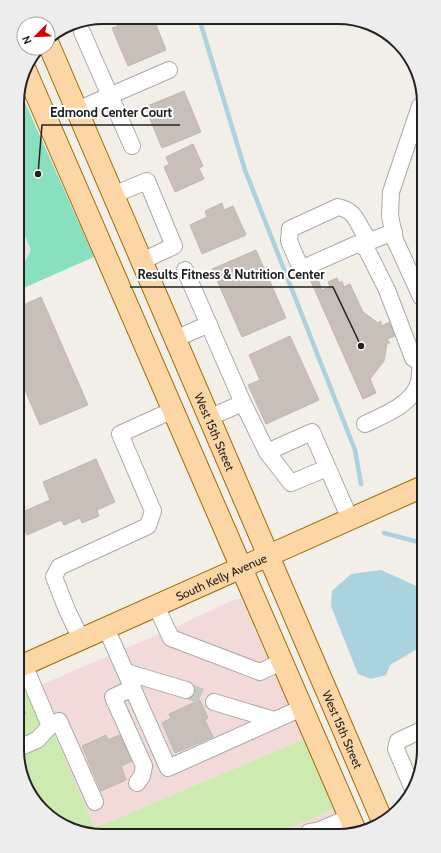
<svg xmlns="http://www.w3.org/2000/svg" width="441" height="853" viewBox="0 0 441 853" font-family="Cabin,sans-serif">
  <rect width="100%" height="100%" fill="#f2efe9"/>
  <g fill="#f2dad9">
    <polygon points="241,599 304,739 95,828 34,688 180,625 233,600"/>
    <polygon points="334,809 345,832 279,833"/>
  </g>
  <polygon fill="#cdebb0" points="34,688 95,828 304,739 334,809 279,833 91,835 46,815 21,778 21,694"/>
  <polygon fill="#88e0be" points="19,89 94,257 19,290 18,92"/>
  <polygon fill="#e2e2e2" points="18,219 31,250 26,260 19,264"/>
  <polygon fill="#aad3df" points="381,570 423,589 423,648 419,648 390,665 386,675 371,679 358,674 331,606 332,591 351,574"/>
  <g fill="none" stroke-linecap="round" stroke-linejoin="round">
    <g stroke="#aad3df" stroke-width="4.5">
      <polyline points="199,18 245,170 355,450 361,484"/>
      <polyline points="384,533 422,543"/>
    </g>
  </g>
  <g fill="#c7bfb8" stroke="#c4b6ab">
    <polygon points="114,17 153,17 166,50 128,66 112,28 118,26"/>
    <polygon points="184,91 201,132 162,148 145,107"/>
    <polygon points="193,144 203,166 199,168 204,179 175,192 164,167 169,164 166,157"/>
    <polygon points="222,203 224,210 233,206 246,235 202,254 190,225 207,217 205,211"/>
    <polygon points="256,250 286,318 242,337 212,269"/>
    <polygon points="316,274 322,290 330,286 328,282 337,278 339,283 342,281 344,287 350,284 363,312 378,323 381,321 381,326 394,320 400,334 387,339 390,343 387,343 384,361 370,379 376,393 363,399 309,277"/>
    <polygon points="41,297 88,405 40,425 19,376 19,307"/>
    <polygon points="290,336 319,400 266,424 248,385 260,380 249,355"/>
    <polygon points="96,459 115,502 97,510 99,516 82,523 80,518 64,525 61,520 27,535 20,518 20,513 50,500 43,482"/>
    <polygon points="200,700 208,718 205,720 213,737 175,753 162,723 171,718 169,714"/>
    <polygon points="124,733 135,760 121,766 126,780 101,791 82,746 106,735 108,740"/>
  </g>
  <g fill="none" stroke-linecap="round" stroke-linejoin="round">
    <polyline stroke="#c8c6c1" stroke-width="16" stroke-dasharray="16 8" stroke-linecap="butt" points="186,690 214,702"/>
    <defs>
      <g id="minor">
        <polyline points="82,32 132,146"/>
        <polyline points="420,106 391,192 390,216 395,240 421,297"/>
        <polyline points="77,110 169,70"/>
        <polyline points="113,195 147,181 174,246 142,261"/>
        <polyline points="394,232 370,241 366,248 387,290 413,358 421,363"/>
        <path d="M366,248L357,244L301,269L289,241L290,229L338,207C359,211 357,228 370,241"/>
        <polyline points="185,270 243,403"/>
        <polyline points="175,339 209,324"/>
        <polyline points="208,418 243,403 267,452 312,432 350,519"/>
        <path d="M365,424C384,415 413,404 419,382C420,376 420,369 421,363"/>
        <polyline points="267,452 291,483 327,468"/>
        <polyline points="156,606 171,638 260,672 283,661"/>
        <polyline points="106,628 168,768 304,707"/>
        <polyline points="81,639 67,610 54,577 59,567 148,526 153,511 120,434 173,410"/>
        <polyline points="24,665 50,726 59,721 95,802"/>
        <polyline points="126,672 186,690"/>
        <polyline points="133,688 113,697 144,766 142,776 137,783"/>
        <polyline points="214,702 274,720"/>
        <polyline points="21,747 37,740 50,726"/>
        <polyline points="412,787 396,749 398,741 424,729"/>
        <polyline points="309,832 320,830 350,817"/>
      </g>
      <g id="major">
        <path id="s1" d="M48,43L382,820"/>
        <polyline points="25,69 356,832"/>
        <path id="s2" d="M21,666L422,487"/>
      </g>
    </defs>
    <use href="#minor" stroke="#a9a9a9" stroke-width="18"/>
    <use href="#major" stroke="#a06b00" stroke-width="23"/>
    <polyline stroke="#fa8072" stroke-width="2.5" stroke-dasharray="2 2" stroke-linecap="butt" points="21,705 25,714"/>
    <use href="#minor" stroke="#fff" stroke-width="16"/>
    <use href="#major" stroke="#fcd6a4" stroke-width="21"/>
  </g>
  <g text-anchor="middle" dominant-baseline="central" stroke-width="4" stroke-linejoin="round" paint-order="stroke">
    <g font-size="12" fill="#222" stroke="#fff">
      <text stroke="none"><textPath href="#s1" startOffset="423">West 15th Street</textPath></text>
      <text stroke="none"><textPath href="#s2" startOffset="219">South Kelly Avenue</textPath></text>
      <text stroke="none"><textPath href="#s1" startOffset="747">West 15th Street</textPath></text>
    </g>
  </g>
  <path d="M0 0H441V853H0ZM103 24H338A79 79 0 0 1 417 103V750A79 79 0 0 1 338 829H103A79 79 0 0 1 24 750V103A79 79 0 0 1 103 24Z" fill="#ededed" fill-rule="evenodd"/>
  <path fill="none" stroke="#222" stroke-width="2" d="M103 24H338A79 79 0 0 1 417 103V750A79 79 0 0 1 338 829H103A79 79 0 0 1 24 750V103A79 79 0 0 1 103 24Z"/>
  <path fill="none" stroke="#222" stroke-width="1.5" d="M38 174L42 125H180M361 346L333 287H130"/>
  <g fill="#222" stroke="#fff" stroke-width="1.5">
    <circle cx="38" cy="174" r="4"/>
    <circle cx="361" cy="346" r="4"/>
  </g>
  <g font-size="13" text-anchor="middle" font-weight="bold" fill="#222" stroke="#fff" stroke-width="4" stroke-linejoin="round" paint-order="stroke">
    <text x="111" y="117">Edmond Center Court</text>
    <text x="231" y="279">Results Fitness &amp; Nutrition Center</text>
  </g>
  <g transform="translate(36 36) rotate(246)"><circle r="19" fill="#ffffff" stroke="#a7a7a7"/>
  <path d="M0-3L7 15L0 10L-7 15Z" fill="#d40000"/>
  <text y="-6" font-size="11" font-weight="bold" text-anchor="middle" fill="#222222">N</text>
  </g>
</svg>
